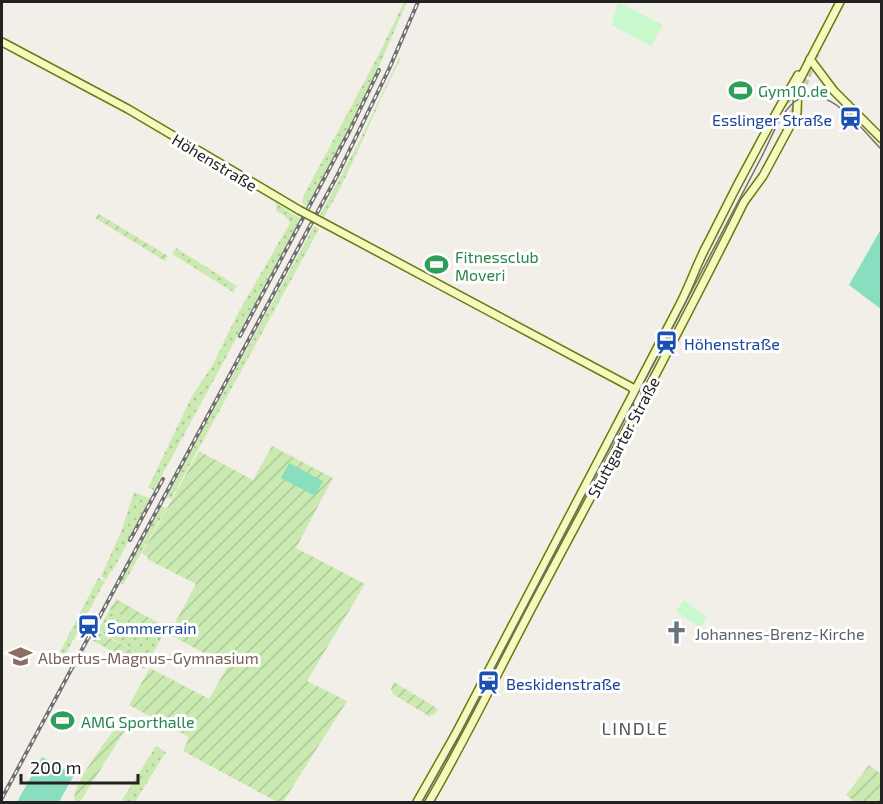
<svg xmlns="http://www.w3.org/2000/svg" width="883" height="804" viewBox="0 0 883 804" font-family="'Exo 2',sans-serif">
  <defs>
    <pattern id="grass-dots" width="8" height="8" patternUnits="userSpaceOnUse" patternTransform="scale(1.5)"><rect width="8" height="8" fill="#cbeab1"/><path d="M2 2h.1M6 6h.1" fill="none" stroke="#aec898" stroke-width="1.8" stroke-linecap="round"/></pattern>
    <pattern id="garden-furrows" width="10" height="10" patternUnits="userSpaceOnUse" patternTransform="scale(1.5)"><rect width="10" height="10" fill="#cbeab1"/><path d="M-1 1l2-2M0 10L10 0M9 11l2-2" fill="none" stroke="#aec898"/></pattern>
  </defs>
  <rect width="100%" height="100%" fill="#f2efe9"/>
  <g fill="url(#grass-dots)">
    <polygon points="404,2 407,2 367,94 307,208 302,202 304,195 380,52"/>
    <path d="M401,54L400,60C373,111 354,167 324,217L320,215L362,136Z"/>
    <polygon points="276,203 301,219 154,490 148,488 192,396 212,366 238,313 290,223 285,216 276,211"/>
    <polygon points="314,226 319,229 171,499 166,497"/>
    <polygon points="176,248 237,286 233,292 172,254"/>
    <polygon points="134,492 151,499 112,572 111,571 106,580 101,576 121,532"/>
    <polygon points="162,505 166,509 123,585 119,583"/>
    <polygon points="98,578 105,581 65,655 60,652"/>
    <polygon points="110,609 162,637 150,659 98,631"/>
    <polygon points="156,746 166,752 135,802 126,802 122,800"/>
  </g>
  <g fill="#c8f9cd">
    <polygon points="618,2 663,25 651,46 612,25"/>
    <polygon points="684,600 707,618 700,628 676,611"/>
  </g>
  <g fill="url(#garden-furrows)">
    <polygon points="99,214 168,256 165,261 95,218"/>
    <polygon points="272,446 333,478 296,548 365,584 307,681 347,701 283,802 277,802 183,751 189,737 129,705 150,668 209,699 228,666 169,634 196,584 147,559 148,557 142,553 199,451 253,480"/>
    <polygon points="116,599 167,628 163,637 110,609"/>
    <polygon points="98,632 150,659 145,669 93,641"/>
    <polygon points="394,682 438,709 434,715 432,714 430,717 393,694 391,689"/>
    <path d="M119,723L127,727L80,802H75C68,788 109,738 119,723Z"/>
    <polygon points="869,765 881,774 881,802 855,802 846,795"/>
  </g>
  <g fill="#89debf">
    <polygon points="881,229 881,309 849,285"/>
    <polygon points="289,463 323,481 315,496 281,478"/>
    <polygon points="42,757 74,775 59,802 17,802"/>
  </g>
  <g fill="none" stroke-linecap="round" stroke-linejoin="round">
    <g stroke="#c8c6c1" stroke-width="7" stroke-dasharray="7 3.5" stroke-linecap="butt">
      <polyline points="786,102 799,81"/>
      <polyline points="792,115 816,54"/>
    </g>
    <defs>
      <g id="secondary">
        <polyline points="2,42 128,109 299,210"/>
        <polyline points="810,59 834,91 882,139"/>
        <polyline points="320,221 631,387 637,394 638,407"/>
        <path d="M417,802L455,735L679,306C690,285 697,263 708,243C736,186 766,130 798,75"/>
        <path d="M429,802C471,730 506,655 546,581C613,455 681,330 744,202L763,176L797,113L798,83L840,2"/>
      </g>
    </defs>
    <use href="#secondary" stroke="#6b7a08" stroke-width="10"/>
    <use href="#secondary" stroke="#f4f9c0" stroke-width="7"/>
    <path stroke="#707070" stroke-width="1.5" d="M422,802L462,730L761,158C770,141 778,118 791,105C822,74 861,129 882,150"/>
    <defs>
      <g id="rail">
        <polyline points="240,336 350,130 379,70"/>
        <polyline points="130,540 163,479"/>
        <polyline points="2,798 338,174 389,69 418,2"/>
      </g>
    </defs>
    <use href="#rail" stroke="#707070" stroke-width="4"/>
    <use href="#rail" stroke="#fff" stroke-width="1.5" stroke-dasharray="4.5" stroke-linecap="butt"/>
    <defs>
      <polyline id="secondary-bridge" points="299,210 320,221"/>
    </defs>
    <use href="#secondary-bridge" stroke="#6b7a08" stroke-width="10" stroke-linecap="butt"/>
    <use href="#secondary-bridge" stroke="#f4f9c0" stroke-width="7"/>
  </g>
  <defs>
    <symbol id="stadium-bare" viewBox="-9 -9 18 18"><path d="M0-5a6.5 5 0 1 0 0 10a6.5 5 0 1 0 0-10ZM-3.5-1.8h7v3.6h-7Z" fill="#2e9e5b" stroke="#fff" stroke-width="2.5" paint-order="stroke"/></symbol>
    <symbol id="station-bare" viewBox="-9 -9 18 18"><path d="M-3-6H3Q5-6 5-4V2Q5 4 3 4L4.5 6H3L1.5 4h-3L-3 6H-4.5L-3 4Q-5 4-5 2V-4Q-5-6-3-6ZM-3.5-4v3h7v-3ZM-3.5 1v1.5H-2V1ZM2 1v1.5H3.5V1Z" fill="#1a4fb4" stroke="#fff" stroke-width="2.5" paint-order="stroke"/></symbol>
    <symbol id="church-bare" viewBox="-9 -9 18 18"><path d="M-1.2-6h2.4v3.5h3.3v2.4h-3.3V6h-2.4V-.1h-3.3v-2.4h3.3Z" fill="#6b7280" stroke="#fff" stroke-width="2.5" paint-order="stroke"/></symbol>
    <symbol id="school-bare" viewBox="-9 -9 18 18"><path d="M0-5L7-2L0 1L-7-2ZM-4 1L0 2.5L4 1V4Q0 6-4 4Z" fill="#8d6e63" stroke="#fff" stroke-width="2.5" paint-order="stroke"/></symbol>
  </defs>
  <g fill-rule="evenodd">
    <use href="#stadium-bare" x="724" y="74" width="33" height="33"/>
    <use href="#station-bare" x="834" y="102" width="33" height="33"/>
    <use href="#stadium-bare" x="420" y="248" width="33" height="33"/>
    <use href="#station-bare" x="650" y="326" width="33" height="33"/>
    <use href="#station-bare" x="72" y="610" width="33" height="33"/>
    <use href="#church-bare" x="660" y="616" width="33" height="33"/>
    <use href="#school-bare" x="4" y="640" width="33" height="33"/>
    <use href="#station-bare" x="472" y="666" width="33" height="33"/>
    <use href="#stadium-bare" x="46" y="704" width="33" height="33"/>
  </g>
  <g text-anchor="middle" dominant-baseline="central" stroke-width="6" stroke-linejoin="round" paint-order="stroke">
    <g font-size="16" fill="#27864d" stroke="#fff" text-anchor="start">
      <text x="758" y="90">Gym10.de</text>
      <text x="455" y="256">Fitnessclub<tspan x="455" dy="18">Moveri</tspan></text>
      <text x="81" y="721">AMG Sporthalle</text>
    </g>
    <g font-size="16" fill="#164399" stroke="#fff" text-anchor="start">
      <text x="832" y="119" text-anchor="end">Esslinger Straße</text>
      <text x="684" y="343">Höhenstraße</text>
      <text x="107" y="627">Sommerrain</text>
      <text x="506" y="683">Beskidenstraße</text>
    </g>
    <g font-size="16" fill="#222" stroke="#fff">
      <text transform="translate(215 162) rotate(31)">Höhenstraße</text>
      <text transform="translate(623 437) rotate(-62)">Stuttgarter Straße</text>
    </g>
    <g font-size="16" fill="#5b616d" stroke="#fff" text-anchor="start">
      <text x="695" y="633">Johannes-Brenz-Kirche</text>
    </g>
    <g font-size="16" fill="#785e54" stroke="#fff" text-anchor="start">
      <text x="38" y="657">Albertus-Magnus-Gymnasium</text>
    </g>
    <g font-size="18" letter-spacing="1.5" fill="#555" stroke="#fff">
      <text x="635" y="728">LINDLE</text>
    </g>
  </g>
  <rect width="883" height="804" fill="none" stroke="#222222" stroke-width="6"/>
  <path d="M21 774v9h117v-9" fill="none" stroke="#222222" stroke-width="3"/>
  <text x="30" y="774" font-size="18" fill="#222222" stroke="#ffffff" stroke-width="4.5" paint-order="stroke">200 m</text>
</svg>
